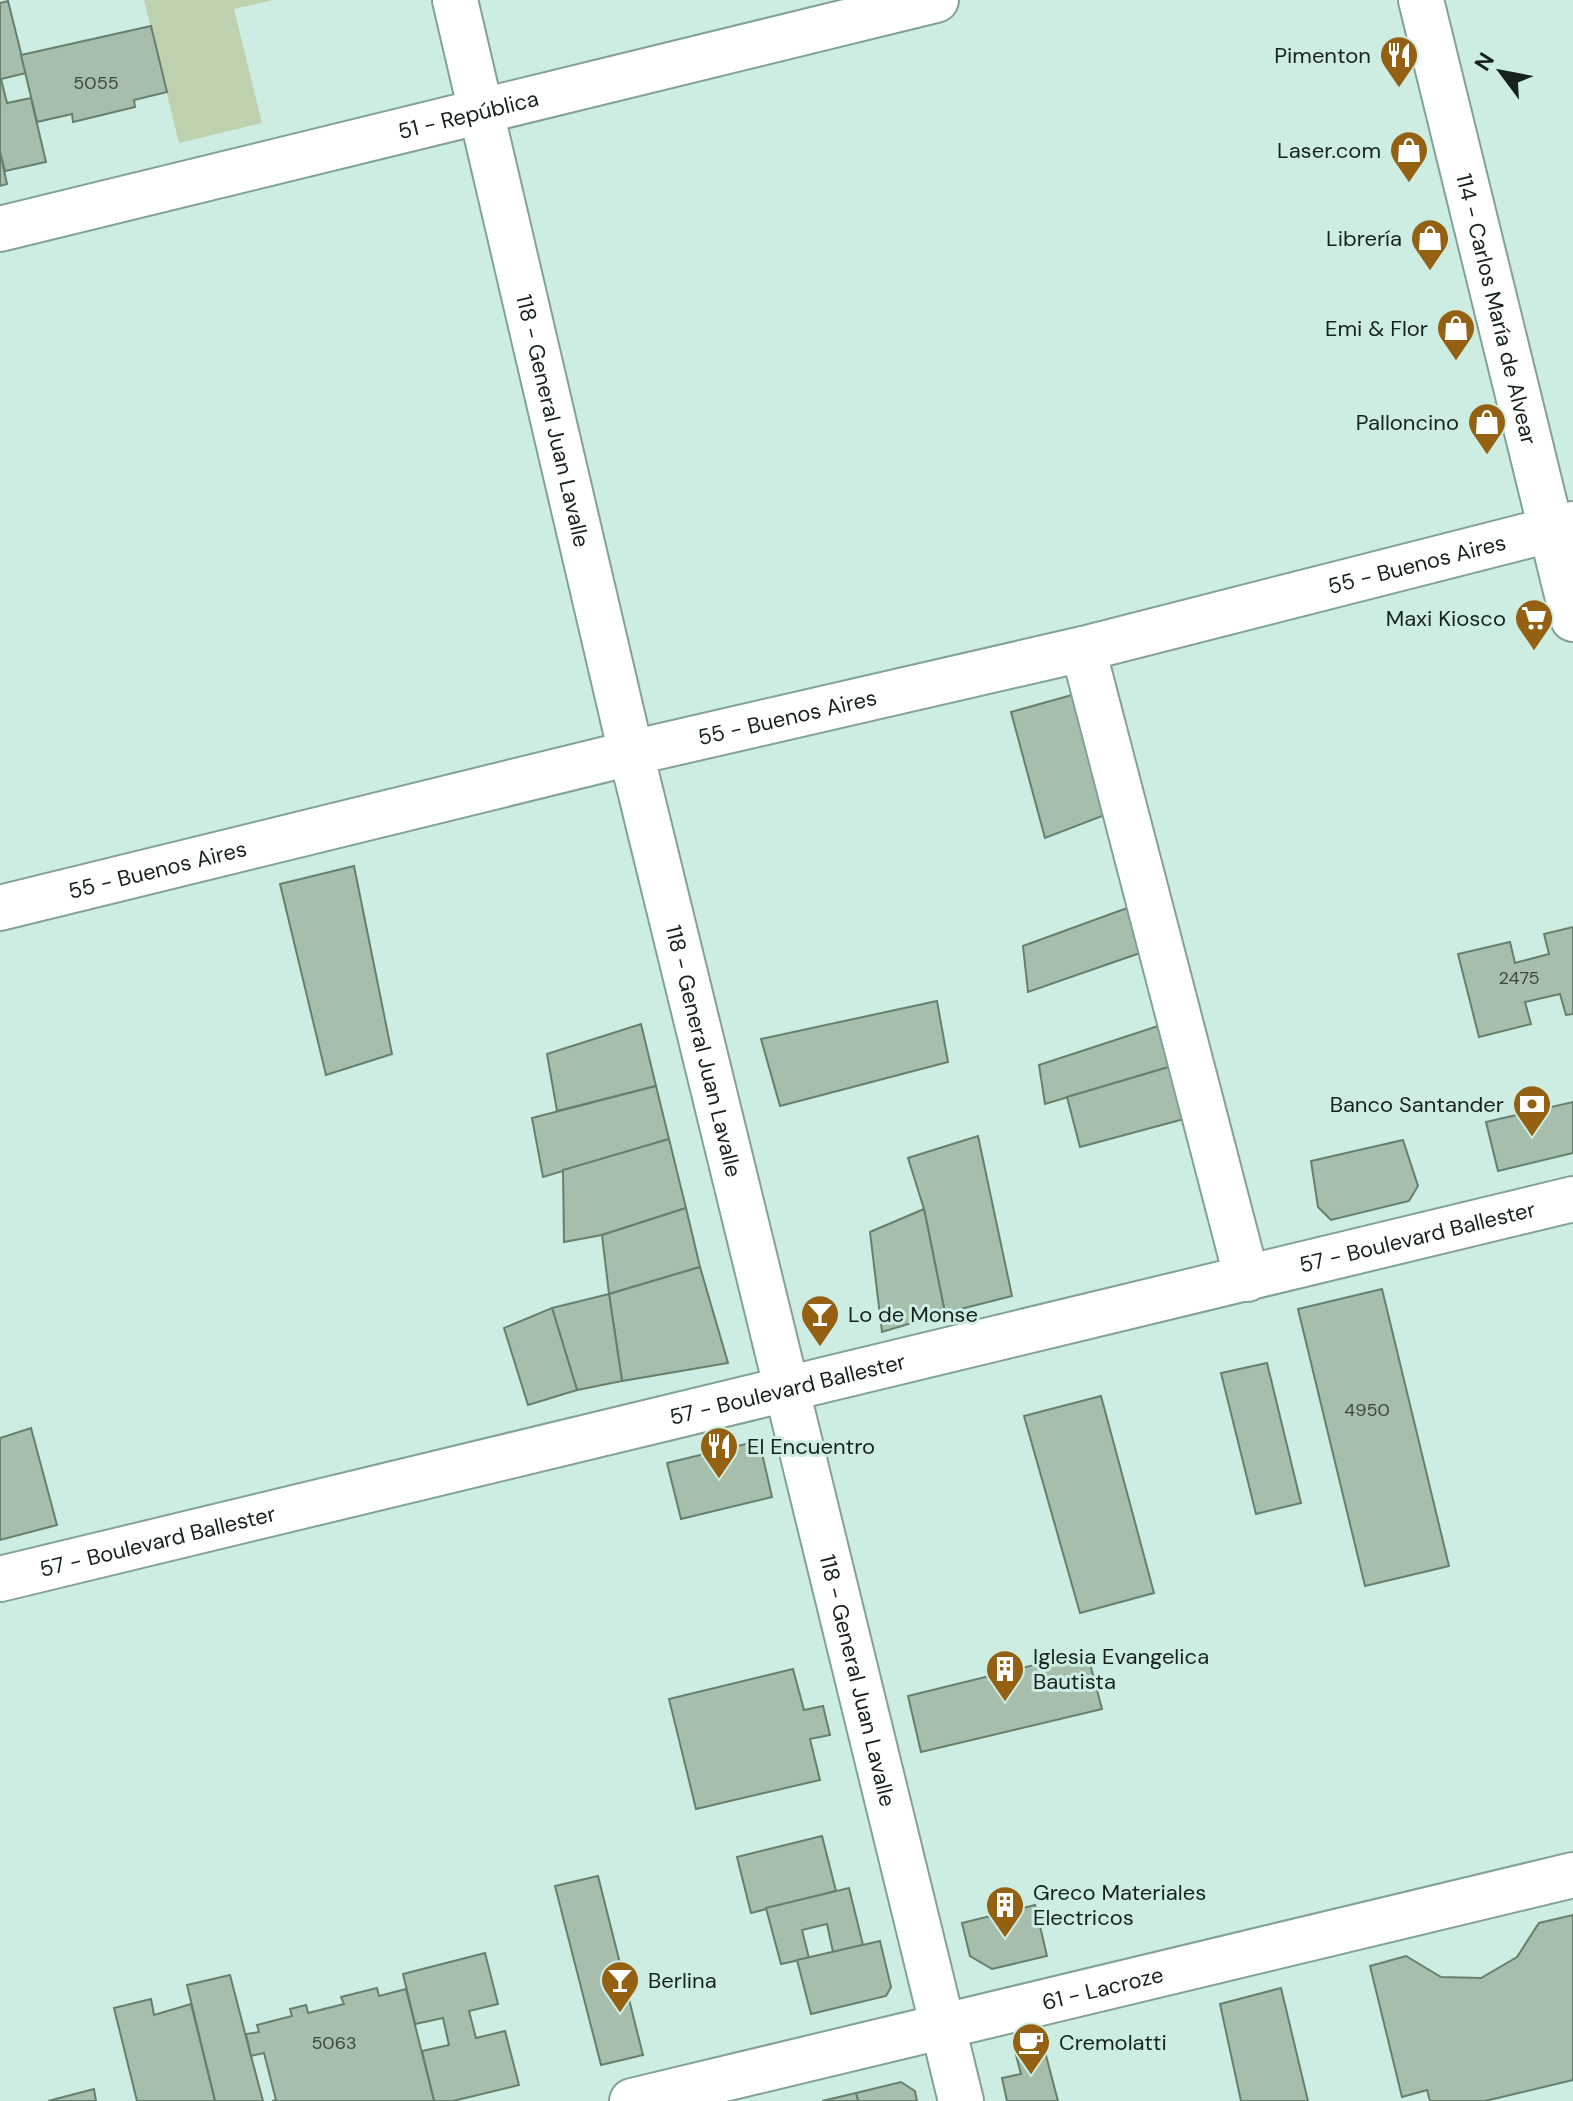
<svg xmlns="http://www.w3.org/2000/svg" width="1573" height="2101" viewBox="0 0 1573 2101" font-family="'DM Sans',sans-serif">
  <rect width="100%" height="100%" fill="#cdede2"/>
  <polygon fill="#bdd1ae" points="144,0 273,0 234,9 262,123 179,143"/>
  <g fill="#a6beab" stroke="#687f6e" stroke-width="2">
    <polygon points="8,1 26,73 1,79 7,103 31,98 46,162 5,171 0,152 0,3"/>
    <polygon points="151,26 167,92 134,100 135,107 73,122 72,114 37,122 21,55"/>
    <polygon points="0,152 7,184 0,186"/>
    <polygon points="1079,693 1110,813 1045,838 1011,712"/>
    <polygon points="354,866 392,1054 326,1075 280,884"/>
    <polygon points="1127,908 1140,953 1028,992 1023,946"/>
    <polygon points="1573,927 1573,1014 1566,1015 1560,994 1525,1002 1531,1024 1479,1037 1458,954 1510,942 1515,963 1549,954 1544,934"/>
    <polygon points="937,1001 948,1062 780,1106 761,1039"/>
    <polygon points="641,1024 656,1086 557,1111 547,1054"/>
    <polygon points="1161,1025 1172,1066 1045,1104 1039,1065"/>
    <polygon points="1172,1066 1184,1119 1080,1147 1067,1097"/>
    <polygon points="656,1086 669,1139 543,1177 532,1118"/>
    <polygon points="1573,1102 1573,1153 1498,1171 1486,1122"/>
    <polygon points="978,1136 1012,1296 945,1313 924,1209 908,1158"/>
    <polygon points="669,1139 686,1208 602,1235 564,1242 563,1170"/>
    <polygon points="1403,1140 1418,1186 1409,1201 1331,1220 1318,1207 1311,1161"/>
    <polygon points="686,1208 700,1267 609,1294 602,1235"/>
    <polygon points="924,1209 945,1313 882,1332 870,1232"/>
    <polygon points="700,1267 728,1363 622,1381 609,1294"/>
    <polygon points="1382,1289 1449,1566 1365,1586 1298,1309"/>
    <polygon points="609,1294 622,1381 577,1390 552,1308"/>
    <polygon points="552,1308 577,1390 528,1405 504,1328"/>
    <polygon points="1267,1363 1301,1503 1256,1514 1221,1373"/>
    <polygon points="1101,1396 1154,1593 1080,1613 1024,1416"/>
    <polygon points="31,1428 57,1525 0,1540 0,1438"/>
    <polygon points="750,1443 761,1449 772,1497 681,1519 667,1463"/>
    <polygon points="1087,1652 1102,1709 921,1752 908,1696"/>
    <polygon points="793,1669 804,1710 823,1706 830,1735 810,1739 820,1780 696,1809 669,1699"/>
    <polygon points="822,1836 836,1891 751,1913 737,1857"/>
    <polygon points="598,1876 643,2055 601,2065 555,1886"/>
    <polygon points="849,1888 863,1945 833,1952 827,1924 802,1930 809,1958 781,1964 766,1908"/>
    <polygon points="1035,1905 1047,1956 992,1969 970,1956 962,1923"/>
    <polygon points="1573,1915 1573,2080 1485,2101 1430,2101 1427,2090 1402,2097 1370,1966 1406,1956 1441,1977 1481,1978 1517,1957 1539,1923"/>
    <polygon points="880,1941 891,1987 886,1996 811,2014 797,1960"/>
    <polygon points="485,1953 498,2004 469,2011 476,2038 505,2031 519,2085 453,2101 434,2101 422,2051 449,2045 443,2018 415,2024 403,1974"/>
    <polygon points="230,1975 251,2056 263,2101 215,2101 187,1985"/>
    <polygon points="377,1988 379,1996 406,1989 434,2101 272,2101 276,2100 264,2053 251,2056 246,2034 259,2032 257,2025 292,2016 290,2009 306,2005 308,2013 344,2004 341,1997"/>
    <polygon points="1281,1988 1308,2101 1241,2101 1220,2004"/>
    <polygon points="151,1999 154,2015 191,2004 215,2101 137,2101 114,2008"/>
    <polygon points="1044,2048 1058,2101 1007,2101 1002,2078 1021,2074 1016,2055"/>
    <polygon points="901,2082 915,2091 917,2101 858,2101 856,2093"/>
    <polygon points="94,2089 96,2101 48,2101"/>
    <polygon points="856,2093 858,2101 822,2101"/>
  </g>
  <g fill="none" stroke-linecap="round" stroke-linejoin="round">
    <defs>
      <g id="minor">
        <path id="s1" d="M455,0L631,753L961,2101"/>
        <path id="s2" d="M1421,0L1573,619"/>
        <path id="s3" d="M0,229L936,0"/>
        <polyline points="1083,649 1247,1279"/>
        <path id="s4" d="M0,908L631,753L1083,649L1573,524"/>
        <path id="s5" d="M0,1579L1573,1199"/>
        <path id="s6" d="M632,2101L1573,1875"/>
      </g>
    </defs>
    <use href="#minor" stroke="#83a197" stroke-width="48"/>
    <use href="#minor" stroke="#fff" stroke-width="44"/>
  </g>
  <defs>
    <symbol id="restaurant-pin" viewBox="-11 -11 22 30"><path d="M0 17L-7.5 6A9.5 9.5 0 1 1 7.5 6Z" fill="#946113" stroke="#cdede2"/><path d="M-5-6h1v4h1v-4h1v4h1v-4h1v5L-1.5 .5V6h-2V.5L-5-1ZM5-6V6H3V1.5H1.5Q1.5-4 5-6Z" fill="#fff"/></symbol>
    <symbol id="shop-pin" viewBox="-11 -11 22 30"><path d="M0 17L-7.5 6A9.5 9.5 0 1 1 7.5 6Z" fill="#946113" stroke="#cdede2"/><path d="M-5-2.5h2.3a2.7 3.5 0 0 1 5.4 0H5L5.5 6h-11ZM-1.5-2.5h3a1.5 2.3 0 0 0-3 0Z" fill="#fff"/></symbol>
    <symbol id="supermarket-pin" viewBox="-11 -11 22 30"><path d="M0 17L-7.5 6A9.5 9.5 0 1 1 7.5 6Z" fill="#946113" stroke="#cdede2"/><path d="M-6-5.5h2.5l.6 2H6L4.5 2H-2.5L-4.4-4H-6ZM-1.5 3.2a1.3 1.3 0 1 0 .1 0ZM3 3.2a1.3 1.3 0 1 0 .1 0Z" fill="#fff"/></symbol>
    <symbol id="bank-pin" viewBox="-11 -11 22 30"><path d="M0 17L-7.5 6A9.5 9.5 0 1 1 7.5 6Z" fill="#946113" stroke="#cdede2"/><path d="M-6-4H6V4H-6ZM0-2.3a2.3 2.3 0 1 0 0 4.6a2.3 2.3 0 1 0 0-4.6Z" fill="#fff"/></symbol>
    <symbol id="bar-pin" viewBox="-11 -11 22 30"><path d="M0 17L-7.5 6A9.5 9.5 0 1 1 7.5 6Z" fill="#946113" stroke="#cdede2"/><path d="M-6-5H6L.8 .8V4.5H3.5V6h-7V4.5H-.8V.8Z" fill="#fff"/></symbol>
    <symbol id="building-pin" viewBox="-11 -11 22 30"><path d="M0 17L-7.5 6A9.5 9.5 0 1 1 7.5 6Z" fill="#946113" stroke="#cdede2"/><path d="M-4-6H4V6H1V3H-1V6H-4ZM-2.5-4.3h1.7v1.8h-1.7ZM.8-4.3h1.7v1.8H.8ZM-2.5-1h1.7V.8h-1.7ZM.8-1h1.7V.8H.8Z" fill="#fff"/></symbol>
    <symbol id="cafe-pin" viewBox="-11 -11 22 30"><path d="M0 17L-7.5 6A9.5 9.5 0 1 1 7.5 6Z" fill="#946113" stroke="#cdede2"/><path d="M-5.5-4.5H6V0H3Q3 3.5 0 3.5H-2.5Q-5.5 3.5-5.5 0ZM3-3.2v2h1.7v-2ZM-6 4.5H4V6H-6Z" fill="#fff"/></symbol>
  </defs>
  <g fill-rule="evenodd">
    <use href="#restaurant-pin" x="1377" y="33" width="44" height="60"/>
    <use href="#shop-pin" x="1387" y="128" width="44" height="60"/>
    <use href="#shop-pin" x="1408" y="216" width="44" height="60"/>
    <use href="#shop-pin" x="1434" y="306" width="44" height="60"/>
    <use href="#shop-pin" x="1465" y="400" width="44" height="60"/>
    <use href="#supermarket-pin" x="1512" y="596" width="44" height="60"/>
    <use href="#bank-pin" x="1510" y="1082" width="44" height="60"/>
    <use href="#bar-pin" x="798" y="1292" width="44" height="60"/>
    <use href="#restaurant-pin" x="697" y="1424" width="44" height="60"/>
    <use href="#building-pin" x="983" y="1647" width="44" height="60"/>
    <use href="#building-pin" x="983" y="1883" width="44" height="60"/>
    <use href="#bar-pin" x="598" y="1958" width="44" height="60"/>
    <use href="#cafe-pin" x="1009" y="2020" width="44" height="60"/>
  </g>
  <g text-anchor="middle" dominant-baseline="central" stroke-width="6" stroke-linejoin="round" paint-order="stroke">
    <g font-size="18" fill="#3a4941">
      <text x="96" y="83">5055</text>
      <text x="1519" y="978">2475</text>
      <text x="1367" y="1410">4950</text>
      <text x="334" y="2043">5063</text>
    </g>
    <g font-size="22" fill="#16221e" stroke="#cdede2" text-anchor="end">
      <text x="1371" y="55">Pimenton</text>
      <text x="1381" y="150">Laser.com</text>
      <text x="1402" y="238">Librería</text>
      <text x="1428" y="328">Emi &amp; Flor</text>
      <text x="1459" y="422">Palloncino</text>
      <text x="1506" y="618">Maxi Kiosco</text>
      <text x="1504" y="1104">Banco Santander</text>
      <text x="848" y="1314" text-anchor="start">Lo de Monse</text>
      <text x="747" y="1446" text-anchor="start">El Encuentro</text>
      <text x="1033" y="1656" text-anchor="start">Iglesia Evangelica<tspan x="1033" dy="25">Bautista</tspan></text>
      <text x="1033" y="1892" text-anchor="start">Greco Materiales<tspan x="1033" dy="25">Electricos</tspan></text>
      <text x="648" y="1980" text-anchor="start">Berlina</text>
      <text x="1059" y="2042" text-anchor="start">Cremolatti</text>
    </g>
    <g font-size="22" fill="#16221e" stroke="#cdede2">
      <text stroke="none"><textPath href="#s3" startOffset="482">51 - República</textPath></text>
      <text stroke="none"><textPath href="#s2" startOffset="318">114 - Carlos María de Alvear</textPath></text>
      <text stroke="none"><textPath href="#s1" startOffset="432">118 - General Juan Lavalle</textPath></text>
      <text stroke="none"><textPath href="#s4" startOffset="1458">55 - Buenos Aires</textPath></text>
      <text stroke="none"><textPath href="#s4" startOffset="810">55 - Buenos Aires</textPath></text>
      <text stroke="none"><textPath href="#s4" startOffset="162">55 - Buenos Aires</textPath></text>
      <text stroke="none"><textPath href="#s1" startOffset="1080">118 - General Juan Lavalle</textPath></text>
      <text stroke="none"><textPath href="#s5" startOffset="1458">57 - Boulevard Ballester</textPath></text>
      <text stroke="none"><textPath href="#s5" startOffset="810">57 - Boulevard Ballester</textPath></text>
      <text stroke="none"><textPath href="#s5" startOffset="162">57 - Boulevard Ballester</textPath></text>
      <text stroke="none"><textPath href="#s1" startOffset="1728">118 - General Juan Lavalle</textPath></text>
      <text stroke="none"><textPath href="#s6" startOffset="484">61 - Lacroze</textPath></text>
    </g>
  </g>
  <g transform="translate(1501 72) rotate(302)" stroke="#cdede2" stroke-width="6" paint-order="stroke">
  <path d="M0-6L14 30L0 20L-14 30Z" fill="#16221e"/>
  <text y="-12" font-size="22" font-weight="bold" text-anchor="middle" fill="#16221e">N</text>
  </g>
</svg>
